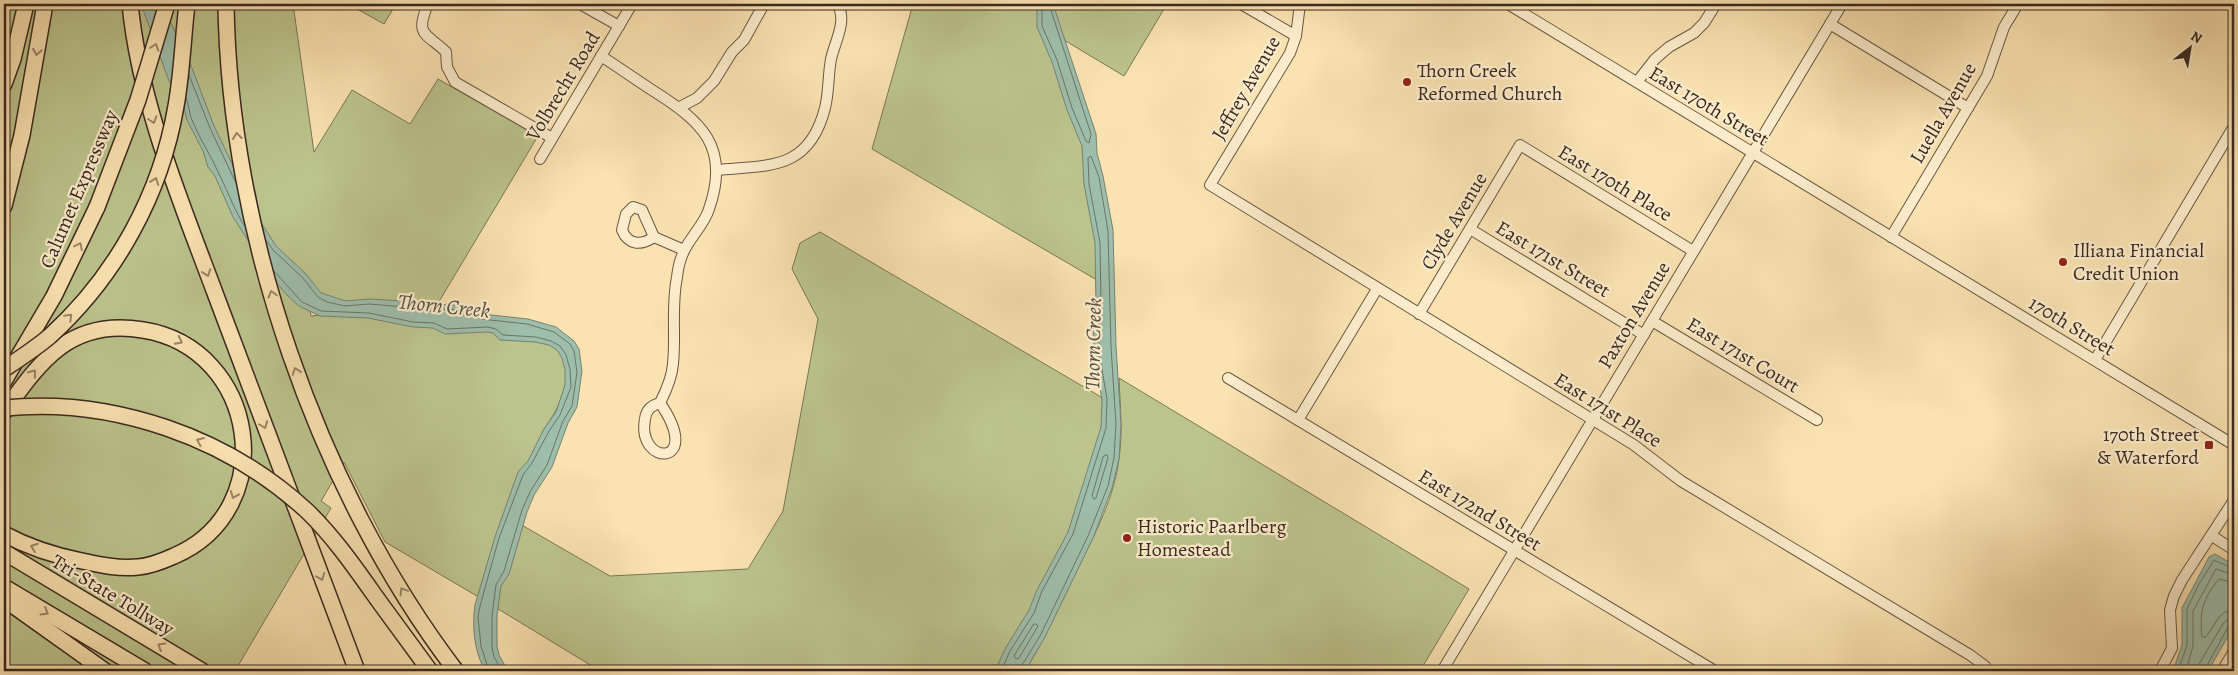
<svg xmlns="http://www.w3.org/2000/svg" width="2238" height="675" viewBox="0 0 2238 675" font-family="Alegreya,serif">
  <rect width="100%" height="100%" fill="#fae2b1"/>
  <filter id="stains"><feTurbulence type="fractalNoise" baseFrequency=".004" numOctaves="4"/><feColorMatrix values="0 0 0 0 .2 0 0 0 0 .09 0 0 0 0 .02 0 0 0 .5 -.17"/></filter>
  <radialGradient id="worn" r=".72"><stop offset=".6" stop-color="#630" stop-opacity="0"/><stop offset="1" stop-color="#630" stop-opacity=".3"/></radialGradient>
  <g fill="#bcc48d" stroke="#7b7656">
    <path d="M4,4H293L314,152L352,90L410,124L438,79L538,136L428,320L319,298L305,281L311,316L360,311L539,338C544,341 552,344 556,348C578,372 560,407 544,429L482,599L385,542L344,462L321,501L331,508L235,671H4Z"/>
    <polygon points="348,4 396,4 384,24"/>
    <polygon points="913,4 1040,4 1072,98 1101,231 1102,283 872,149"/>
    <polygon points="1050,4 1167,4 1124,76 1059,37"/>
    <polygon points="820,232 1113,404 1114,431 1008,671 600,671 490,604 513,520 610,576 748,569 783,511 818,319 792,269 800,243"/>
    <path d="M1119,378L1469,589L1420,671H1037L1028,666C1047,634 1062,601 1078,568C1095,534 1115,496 1119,458C1123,432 1120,405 1119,378Z"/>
  </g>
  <g fill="#9ebeac" stroke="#768274">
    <path d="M141,4H162L192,68L214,126L258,218L276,246L306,274L321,293L346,301L369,299L420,302L434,307L447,304L466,307L482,314L528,319L556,327L574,341L579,349L582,371L577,407L568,423L552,467L534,495L527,512L509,574L501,586L497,616V646L499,655L508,671H486C474,654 472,626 475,605L495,537L518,472L528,461L544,429L556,412L565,385V370L562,358L557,350L549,345L535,342L500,340L493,333L487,332L445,334L433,328L413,327L368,318L320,316L299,306L287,295L273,279L233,217L215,176L208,167L203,151L187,120L182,100L169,81Z"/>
    <polygon points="1037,4 1053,4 1096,134 1097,153 1103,176 1113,230 1116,346 1121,424 1119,459 1112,488 1093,538 1045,637 1028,666 1021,671 995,671 1005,649 1029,610 1037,590 1068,532 1101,427 1102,400 1095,359 1093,331 1096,306 1095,243 1084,184 1082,146 1067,110 1052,62 1037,27"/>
    <polygon points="2215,554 2234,565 2234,626 2208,671 2173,671 2182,645 2182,608 2209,557"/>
  </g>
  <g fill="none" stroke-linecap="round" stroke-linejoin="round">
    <g stroke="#6c7466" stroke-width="1">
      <polyline points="1042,4 1042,26 1057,60 1072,108 1086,141 1089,143 1091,134 1049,4"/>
      <polyline points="189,75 210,128 235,181"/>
      <path d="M186,98C189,105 189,113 192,120C200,140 212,157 220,176C229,194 235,212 246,228"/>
      <polyline points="267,241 273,250 303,278 318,297 327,302 345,306 369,304 417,308 433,312 447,309 458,310 481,319 527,324 554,332 570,344 574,351 577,372 572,406 563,421 547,465 530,492 522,510 504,571 496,585 492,616 492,647 494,657 502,671"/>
      <polyline points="274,271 302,302 321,311 369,313 413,322 434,323 447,329 488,327 496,329 503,335 536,337 551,341 560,346 566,355 570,369 571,387 560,415 549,431 532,463 523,475 499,538 480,606 478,617 481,646 489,671"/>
      <polygon points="1107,455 1108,458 1096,498 1094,499 1092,496 1103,457"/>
      <path d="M2234,583L2219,579C2203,598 2199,613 2202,637H2206L2219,617L2225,612L2234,611"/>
      <polygon points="1036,624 1038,626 1019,658 1016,659 1014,656 1033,625"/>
      <polyline points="1001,671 1010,651 1034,613 1042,591 1073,534 1106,428 1107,399 1100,358 1098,331 1101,306 1100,243 1089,184 1088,158 1091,156 1099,177 1108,231 1111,347 1116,424 1114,458 1108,486 1088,536 1041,634 1024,662 1019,667 1019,671"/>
      <polyline points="2178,671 2187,645 2187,609 2199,584 2214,560 2234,569"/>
      <polyline points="2186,671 2193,646 2193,611 2216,569 2234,575"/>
      <polyline points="2197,671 2199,664 2223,624 2228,619 2234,618"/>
      <polyline points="2204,671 2228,627 2234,624"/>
    </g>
    <defs>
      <g id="minor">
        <path d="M428,4C414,37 427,33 446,52L447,67L455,82L552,138"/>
        <polyline points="580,4 619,26"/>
        <polyline points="1241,4 1296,36"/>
        <polyline points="1300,4 1296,36 1290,53 1210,185 1634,445 1681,481 1970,655 1985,666 1982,671"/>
        <polyline points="1508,4 2234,445"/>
        <polyline points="1830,24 1968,108"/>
        <path d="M601,56C618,67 635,79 652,90C701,121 731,146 709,209C704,225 691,236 684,251C680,259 678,268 677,277C671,306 676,335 673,364C672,378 666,391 660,403"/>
        <polyline points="1637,82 1655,59 1669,47 1694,33 1704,23 1716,4"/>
        <polyline points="680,107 697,98 714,81 732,52 744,40 764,4"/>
        <polyline points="540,159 632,4"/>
        <path d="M717,170C769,165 809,171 825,108C829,92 828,75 831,59C835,41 848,20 837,4"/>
        <path d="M633,207L642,210L654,237C641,246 628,245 622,230L626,214Z"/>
        <polyline points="1470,229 1644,335"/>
        <polyline points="654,237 684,250"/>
        <polyline points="1891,237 1987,76 2004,27 2018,4"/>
        <polyline points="1419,314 1520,145 1693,251"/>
        <polyline points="1652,321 1817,420"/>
        <polyline points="2095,360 2234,126"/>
        <polyline points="1228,378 1715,671"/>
        <path d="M660,403C705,468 636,467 645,419C646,410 652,405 660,403Z"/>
        <polyline points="1298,420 1377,289"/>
        <polyline points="2212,536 2234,550"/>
        <polyline points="1442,671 1842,4"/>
        <polyline points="2160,671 2172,648 2170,610 2174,596 2182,580 2234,500"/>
        <polyline points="2222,671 2234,651"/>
      </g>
      <g id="highway">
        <path d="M130,4C140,105 180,199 215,293C262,419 310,545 357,671"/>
        <path d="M226,4C229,231 318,490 456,671"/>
        <polyline points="4,84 13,59 26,4"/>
        <polyline points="4,206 22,135 45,4"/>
        <polyline points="4,381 54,296 97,207"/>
        <path d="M4,412C41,360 71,318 143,330C258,348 282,510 174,556C163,561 151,566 138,567C119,569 100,565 82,561C56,556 28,547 4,534"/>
        <polyline points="4,552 202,671"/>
        <polyline points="4,587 145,671"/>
        <polyline points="4,599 105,671"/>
        <polyline points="378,600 430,671"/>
      </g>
    </defs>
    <use href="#minor" stroke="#6a5744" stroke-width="12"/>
    <use href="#highway" stroke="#3a291f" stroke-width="18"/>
    <use href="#minor" stroke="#fceccc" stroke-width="10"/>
    <use href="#highway" stroke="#fae2b1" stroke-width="15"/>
    <defs>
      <g id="highway-bridge">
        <polyline points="97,207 138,100 167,4"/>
        <path d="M4,369C19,359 36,348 50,336C116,276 161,194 176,106C182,73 183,38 187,4"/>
        <path d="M4,408C112,397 227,437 307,511C334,537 356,569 378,600"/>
      </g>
    </defs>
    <use href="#highway-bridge" stroke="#3a291f" stroke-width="18" stroke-linecap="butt"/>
    <use href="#highway-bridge" stroke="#fae2b1" stroke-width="15"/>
  </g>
  <defs><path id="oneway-chevron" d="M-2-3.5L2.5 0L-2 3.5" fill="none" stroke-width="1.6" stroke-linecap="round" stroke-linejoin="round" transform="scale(1.25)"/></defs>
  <g stroke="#9a8668">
    <use href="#oneway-chevron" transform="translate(155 47) rotate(-72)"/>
    <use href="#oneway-chevron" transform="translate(37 52) rotate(99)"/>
    <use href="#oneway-chevron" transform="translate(153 120) rotate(72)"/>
    <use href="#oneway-chevron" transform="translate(237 136) rotate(-96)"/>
    <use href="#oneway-chevron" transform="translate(155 181) rotate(-70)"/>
    <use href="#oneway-chevron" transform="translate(79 246) rotate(-64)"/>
    <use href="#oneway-chevron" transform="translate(207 273) rotate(70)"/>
    <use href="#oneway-chevron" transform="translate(272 294) rotate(-106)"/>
    <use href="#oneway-chevron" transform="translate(69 317) rotate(-45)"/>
    <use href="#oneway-chevron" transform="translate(179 341) rotate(27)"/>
    <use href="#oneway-chevron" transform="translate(296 371) rotate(-110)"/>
    <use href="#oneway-chevron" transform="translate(33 373) rotate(-52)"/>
    <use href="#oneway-chevron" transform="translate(264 425) rotate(69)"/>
    <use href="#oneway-chevron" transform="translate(200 441) rotate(-156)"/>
    <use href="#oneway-chevron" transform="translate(234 495) rotate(112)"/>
    <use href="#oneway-chevron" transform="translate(34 547) rotate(-160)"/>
    <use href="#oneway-chevron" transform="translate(321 577) rotate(69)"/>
    <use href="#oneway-chevron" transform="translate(403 591) rotate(-121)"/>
    <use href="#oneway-chevron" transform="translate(45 612) rotate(31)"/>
    <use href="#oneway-chevron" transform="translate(161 646) rotate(-149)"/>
  </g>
  <g fill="#8f2418" stroke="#fceccc" stroke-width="2">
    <circle cx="1407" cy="82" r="5"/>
    <circle cx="2063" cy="262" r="5"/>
    <rect x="2204" y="440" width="10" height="10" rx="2.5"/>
    <circle cx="1127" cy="538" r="5"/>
  </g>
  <g text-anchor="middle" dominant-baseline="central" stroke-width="4.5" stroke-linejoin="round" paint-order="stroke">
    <g font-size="20" fill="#3a291f" stroke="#fceccc" text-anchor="start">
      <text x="1417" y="70">Thorn Creek<tspan x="1417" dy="23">Reformed Church</tspan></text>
      <text x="2073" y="250">Illiana Financial<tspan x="2073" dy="23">Credit Union</tspan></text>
      <text x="2199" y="434" text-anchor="end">170th Street<tspan x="2199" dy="23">&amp; Waterford</tspan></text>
      <text x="1137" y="526">Historic Paarlberg<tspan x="1137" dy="23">Homestead</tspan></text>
    </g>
    <g font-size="20" fill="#3a291f" stroke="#fceccc">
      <text transform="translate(563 86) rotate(-59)">Volbrecht Road</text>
      <text transform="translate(1246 88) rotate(-60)">Jeffrey Avenue</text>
      <text transform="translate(1709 106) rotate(31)">East 170th Street</text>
      <text transform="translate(1943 113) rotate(-60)">Luella Avenue</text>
      <text transform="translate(1615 183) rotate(31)">East 170th Place</text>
      <text transform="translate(79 189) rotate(-67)">Calumet Expressway</text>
      <text transform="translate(1454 221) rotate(-59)">Clyde Avenue</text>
      <text transform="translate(1553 259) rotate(31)">East 171st Street</text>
      <text transform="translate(1634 315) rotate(-59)">Paxton Avenue</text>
      <text transform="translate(2072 326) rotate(31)">170th Street</text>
      <text transform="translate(1743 355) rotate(31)">East 171st Court</text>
      <text transform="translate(1608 410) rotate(32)">East 171st Place</text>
      <text transform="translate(1480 510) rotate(31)">East 172nd Street</text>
      <text transform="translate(113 595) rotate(31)">Tri-State Tollway</text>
    </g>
    <g font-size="21" font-style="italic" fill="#534e42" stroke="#fceccc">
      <text transform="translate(444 306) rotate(6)">Thorn Creek</text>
      <text transform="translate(1093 344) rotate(-89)">Thorn Creek</text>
    </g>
  </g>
  <rect width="2238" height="675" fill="none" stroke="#fae2b1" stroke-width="20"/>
  <rect x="5" y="5" width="2228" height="665" fill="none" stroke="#3a291f" stroke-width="2.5"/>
  <rect x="10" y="10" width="2218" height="655" fill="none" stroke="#3a291f"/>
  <g transform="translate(2190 48) rotate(31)" stroke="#fceccc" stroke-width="4" paint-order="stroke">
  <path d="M0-4L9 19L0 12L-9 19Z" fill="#3a291f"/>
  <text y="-8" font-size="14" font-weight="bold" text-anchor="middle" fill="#3a291f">N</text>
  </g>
  <rect width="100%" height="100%" filter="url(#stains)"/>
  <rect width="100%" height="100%" fill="url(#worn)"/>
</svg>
